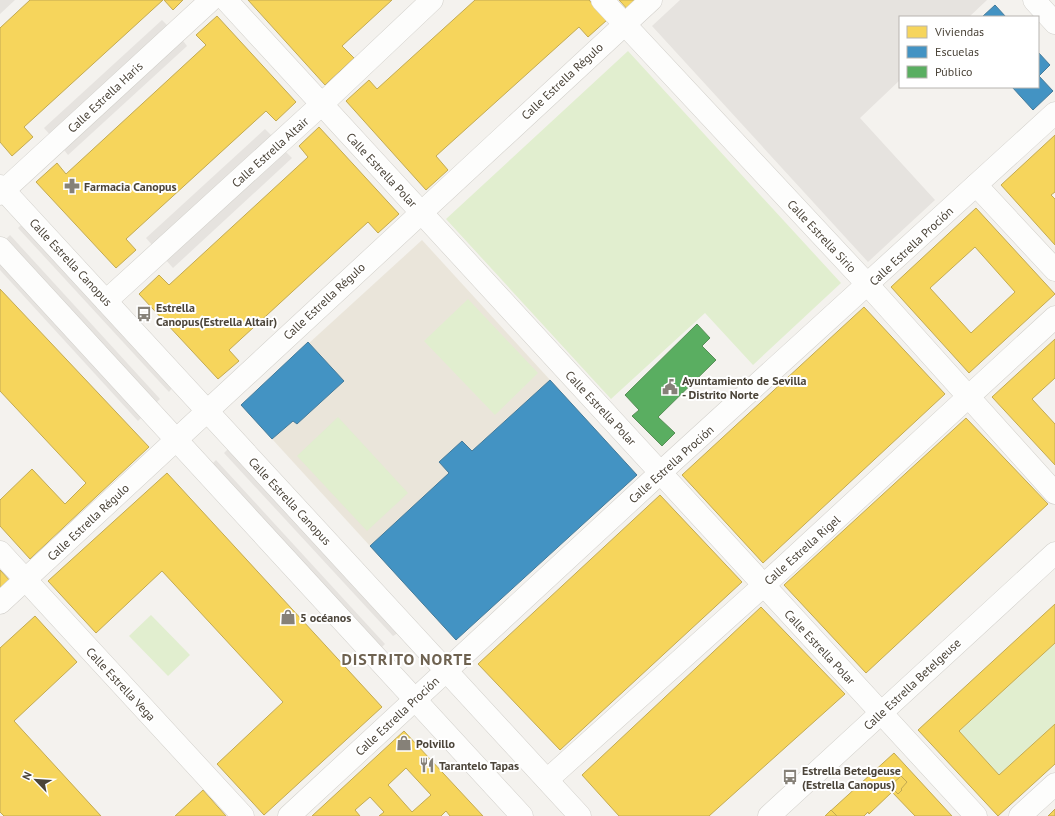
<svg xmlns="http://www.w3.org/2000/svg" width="1055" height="816" viewBox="0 0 1055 816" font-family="'PT Sans',sans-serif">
  <rect width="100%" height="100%" fill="#f4f2ee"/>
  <polygon fill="#eae5da" points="422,240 637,475 456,640 241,405"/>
  <g fill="#e1eecf">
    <polygon points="628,51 841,283 753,365 705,313 611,399 446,219"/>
    <polygon points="468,299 538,373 495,415 424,341"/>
    <polygon points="338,417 408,493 367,531 297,456"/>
    <polygon points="151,615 190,655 168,676 129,636"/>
    <polygon points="1055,643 1055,724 999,775 959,731"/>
  </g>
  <g fill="#e6e3df">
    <polygon points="0,0 15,0 0,14"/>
    <polygon points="680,0 987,0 969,17 900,17 900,80 860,118 935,200 868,262 652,26"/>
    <polygon points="162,20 170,28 52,137 44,128"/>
    <polygon points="180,37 187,46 68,155 61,146"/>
    <polygon points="265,129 273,137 153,246 146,238"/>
    <polygon points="284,150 292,158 173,268 165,259"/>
    <polygon points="22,224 172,388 169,392 18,228"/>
    <polygon points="10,235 160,399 156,403 6,239"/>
    <polygon points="0,262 142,417 138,421 0,270"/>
    <polygon points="228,449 398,633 393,636 224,453"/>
    <polygon points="216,460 385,644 381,648 212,464"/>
  </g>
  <g fill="#f6d55c" stroke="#c3aa52" fill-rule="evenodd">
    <polygon points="30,0 163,0 24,127 33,137 12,156 0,142 0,28"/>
    <polygon points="164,0 183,0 173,10"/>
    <polygon points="248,0 392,0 342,46 354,58 325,85"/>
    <polygon points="475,0 589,0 607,20 588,37 579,27 436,156 448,170 426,190 346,101 369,80 377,89"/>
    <polygon points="619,0 643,0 630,12"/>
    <polygon points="217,16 296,102 276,121 266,111 126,239 136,250 116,268 36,182 57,163 66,174 206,45 196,35"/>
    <polygon points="319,127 399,214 378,233 368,222 229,350 239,361 218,379 139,294 159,275 169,285 308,157 299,146"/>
    <polygon points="1055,135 1055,192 1051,195 1055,199 1055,245 1001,185"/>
    <path d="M976,208L1055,294L969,373L891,287ZM975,247L1015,292L971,333L930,288Z"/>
    <polygon points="0,289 149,447 30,559 0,526 0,500 32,469 65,504 86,483 0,391"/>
    <polygon points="864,307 945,394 763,563 682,475"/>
    <polygon points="1055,339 1055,378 1032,399 1055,424 1055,465 992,397"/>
    <polygon points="966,418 1048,504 866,673 784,585"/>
    <polygon points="167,473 382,707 264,815 217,764 283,702 162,571 96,633 48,581"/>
    <polygon points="660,495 742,582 560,750 478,664"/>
    <polygon points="0,570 13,584 0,596"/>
    <polygon points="1055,604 1055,643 959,731 999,775 1055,724 1055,764 998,816 918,730"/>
    <polygon points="761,607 845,694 709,816 619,816 582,775"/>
    <polygon points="35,616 77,662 14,721 101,816 4,816 0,812 0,648"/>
    <path d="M404,731L483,816H450L446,811L441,816H379L384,812L370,797L355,810L360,816H312ZM406,768L431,795L412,812L388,785Z"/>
    <polygon points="894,753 952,816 915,816 892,792 869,814 868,812 864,816 825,816"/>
    <polygon points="901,776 907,782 901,789 902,790 898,794 890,786"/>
    <polygon points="203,790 226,816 175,816"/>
    <polygon points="1055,809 1055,816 1048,816"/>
    <polygon points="831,810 837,816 825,816"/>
  </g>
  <g fill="#4393c3" stroke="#457b9a">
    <polygon points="995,5 1006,17 982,17"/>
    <polygon points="1038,52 1050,65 1039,76 1053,91 1033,110 1012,87 1038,87"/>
    <polygon points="308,342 344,381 297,424 293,421 272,439 241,405"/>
    <polygon points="550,380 637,475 456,640 370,546 449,473 439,462 462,441 472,451"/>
  </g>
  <polygon fill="#5aae61" stroke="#568e55" points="697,324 710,338 702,346 716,360 658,417 675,433 662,446 632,416 639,410 625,395"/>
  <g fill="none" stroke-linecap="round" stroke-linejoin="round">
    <defs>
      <g id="minor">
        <polyline points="226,0 976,816"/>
        <polyline points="602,0 868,285 1055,493"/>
        <polyline points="1034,0 1055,23"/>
        <polyline points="976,185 1055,270"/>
        <polyline points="0,186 580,816"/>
        <polyline points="0,194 211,0"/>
        <polyline points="0,248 522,816"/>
        <polyline points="106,301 322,104 432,0"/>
        <polyline points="0,552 243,816"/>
        <polyline points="0,603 651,0"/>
        <polyline points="547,780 764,585 1055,317"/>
        <polyline points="289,816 672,462 1055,113"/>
        <polyline points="769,816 1055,553"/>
        <polyline points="1020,816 1055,784"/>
      </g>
    </defs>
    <use href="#minor" stroke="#d2d0cb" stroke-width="23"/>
    <use href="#minor" stroke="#fdfdfc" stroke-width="22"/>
  </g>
  <defs>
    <symbol id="pharmacy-bare" viewBox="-9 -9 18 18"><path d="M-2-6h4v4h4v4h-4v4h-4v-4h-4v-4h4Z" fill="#868178" stroke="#fff" stroke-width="2.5" paint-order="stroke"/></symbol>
    <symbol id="bus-bare" viewBox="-9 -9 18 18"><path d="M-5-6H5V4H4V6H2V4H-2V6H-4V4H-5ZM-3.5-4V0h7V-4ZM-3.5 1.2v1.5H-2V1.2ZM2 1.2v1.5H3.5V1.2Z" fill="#868178" stroke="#fff" stroke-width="2.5" paint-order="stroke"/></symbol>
    <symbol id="civic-bare" viewBox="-9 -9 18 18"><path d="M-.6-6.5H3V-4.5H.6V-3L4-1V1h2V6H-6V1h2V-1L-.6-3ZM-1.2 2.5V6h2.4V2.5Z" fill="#868178" stroke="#fff" stroke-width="2.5" paint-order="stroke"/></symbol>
    <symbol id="shop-bare" viewBox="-9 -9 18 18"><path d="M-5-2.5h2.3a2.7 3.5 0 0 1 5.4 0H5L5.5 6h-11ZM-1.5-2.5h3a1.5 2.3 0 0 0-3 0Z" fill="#868178" stroke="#fff" stroke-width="2.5" paint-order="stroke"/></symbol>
    <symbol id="restaurant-bare" viewBox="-9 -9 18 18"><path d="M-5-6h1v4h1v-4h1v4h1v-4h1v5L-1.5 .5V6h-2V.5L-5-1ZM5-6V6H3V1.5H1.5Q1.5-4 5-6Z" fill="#868178" stroke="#fff" stroke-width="2.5" paint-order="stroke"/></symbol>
  </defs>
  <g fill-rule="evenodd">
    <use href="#pharmacy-bare" x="61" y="175" width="22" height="22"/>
    <use href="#bus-bare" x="133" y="303" width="22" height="22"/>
    <use href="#civic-bare" x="659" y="376" width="22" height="22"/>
    <use href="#shop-bare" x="277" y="606" width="22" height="22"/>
    <use href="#shop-bare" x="393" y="732" width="22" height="22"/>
    <use href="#restaurant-bare" x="416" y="754" width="22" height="22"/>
    <use href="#bus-bare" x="779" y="766" width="22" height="22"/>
  </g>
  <g text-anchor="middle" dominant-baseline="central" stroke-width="4" stroke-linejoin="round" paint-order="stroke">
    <g font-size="12" fill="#4b4439" stroke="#fff">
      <text transform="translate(562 81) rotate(-43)">Calle Estrella Régulo</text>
      <text transform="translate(105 97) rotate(-43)">Calle Estrella Haris</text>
      <text transform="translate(270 152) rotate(-42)">Calle Estrella Altair</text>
      <text transform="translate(382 170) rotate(47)">Calle Estrella Polar</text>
      <text transform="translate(822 236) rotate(47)">Calle Estrella Sirio</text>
      <text transform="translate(911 246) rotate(-43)">Calle Estrella Proción</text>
      <text transform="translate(71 262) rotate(47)">Calle Estrella Canopus</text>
      <text transform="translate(324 301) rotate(-43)">Calle Estrella Régulo</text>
      <text transform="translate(601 408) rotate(47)">Calle Estrella Polar</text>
      <text transform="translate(671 464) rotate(-42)">Calle Estrella Proción</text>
      <text transform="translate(290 501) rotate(47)">Calle Estrella Canopus</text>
      <text transform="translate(88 522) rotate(-43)">Calle Estrella Régulo</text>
      <text transform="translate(802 550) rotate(-42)">Calle Estrella Rigel</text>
      <text transform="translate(820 647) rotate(47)">Calle Estrella Polar</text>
      <text transform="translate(121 684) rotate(47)">Calle Estrella Vega</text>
      <text transform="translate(912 684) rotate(-43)">Calle Estrella Betelgeuse</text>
      <text transform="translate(397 716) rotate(-43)">Calle Estrella Proción</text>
    </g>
    <g font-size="12" font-weight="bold" fill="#4b4439" stroke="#fff" text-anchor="start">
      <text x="84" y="186">Farmacia Canopus</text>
      <text x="156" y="307">Estrella<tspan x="156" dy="14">Canopus(Estrella Altair)</tspan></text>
      <text x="682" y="380">Ayuntamiento de Sevilla<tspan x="682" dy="14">- Distrito Norte</tspan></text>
      <text x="300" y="617">5 océanos</text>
      <text x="416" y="743">Polvillo</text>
      <text x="439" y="765">Tarantelo Tapas</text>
      <text x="802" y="770">Estrella Betelgeuse<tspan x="802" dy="14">(Estrella Canopus)</tspan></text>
    </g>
    <g font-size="16" font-weight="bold" letter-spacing="1" fill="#6e6250" stroke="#fff">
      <text x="407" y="659">DISTRITO NORTE</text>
    </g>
  </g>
  <rect x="899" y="16" width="140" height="72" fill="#ffffff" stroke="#b7b4b0"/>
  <rect x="907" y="26" width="20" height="12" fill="#f6d55c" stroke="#b7b4b0"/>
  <text x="935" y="36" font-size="12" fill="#4b4439">Viviendas</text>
  <rect x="907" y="46" width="20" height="12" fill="#4393c3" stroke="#b7b4b0"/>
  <text x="935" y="56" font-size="12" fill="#4b4439">Escuelas</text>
  <rect x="907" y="66" width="20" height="12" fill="#5aae61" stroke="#b7b4b0"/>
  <text x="935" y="76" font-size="12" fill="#4b4439">Público</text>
  <g transform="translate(36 780) rotate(295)" stroke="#ffffff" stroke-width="3" paint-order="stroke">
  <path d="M0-3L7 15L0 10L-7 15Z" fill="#4b4439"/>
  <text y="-6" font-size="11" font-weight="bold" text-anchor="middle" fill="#4b4439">N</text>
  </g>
</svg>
